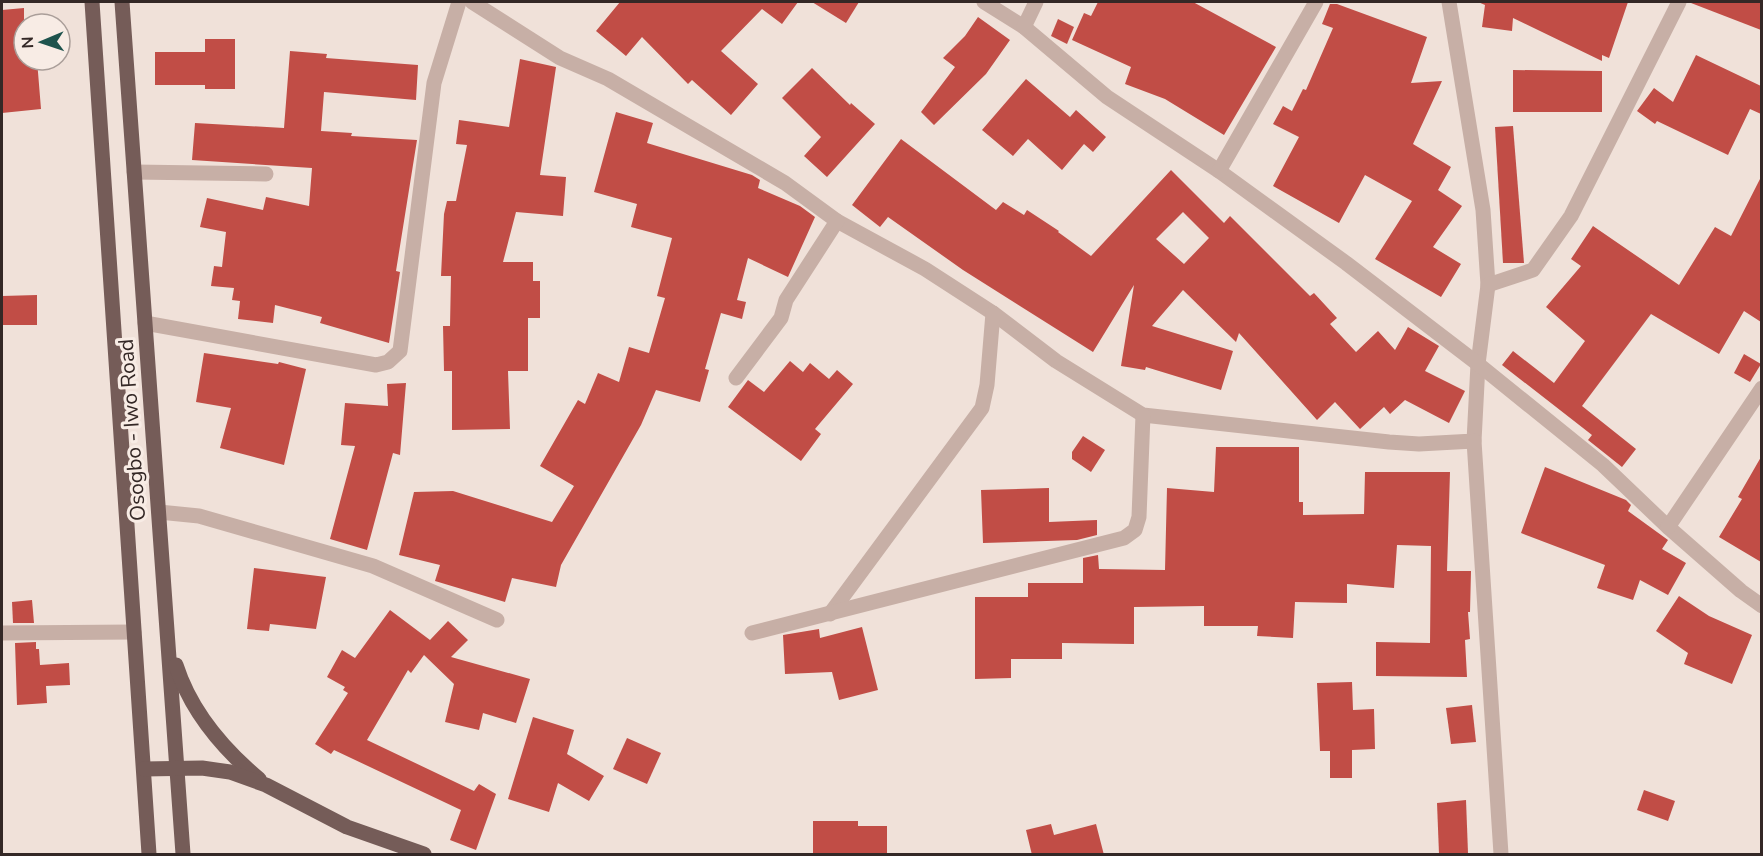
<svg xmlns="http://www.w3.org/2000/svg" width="1763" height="856" viewBox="0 0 1763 856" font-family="'Nunito Sans',sans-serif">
  <rect width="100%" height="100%" fill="#f0e1d9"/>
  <g fill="#c14d46" fill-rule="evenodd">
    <polygon points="620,2 798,2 782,24 762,9 721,51 758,84 731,115 692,80 688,84 642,37 626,56 596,31"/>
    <polygon points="812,2 859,2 846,23"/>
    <polygon points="1098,2 1193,2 1276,47 1224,135 1165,99 1125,84 1131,67 1072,40 1084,13 1091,16"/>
    <polygon points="1478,2 1628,2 1609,58 1602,55 1602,61 1513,18 1512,31 1482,27 1485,5"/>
    <polygon points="1692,2 1761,2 1761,30 1691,3"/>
    <polygon points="1330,4 1337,4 1427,37 1411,83 1442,81 1413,144 1451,167 1438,190 1462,206 1433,247 1461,264 1441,297 1375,259 1412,201 1365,175 1339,223 1273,186 1299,137 1273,124 1283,106 1292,111 1303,89 1306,90 1333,28 1322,24"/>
    <polygon points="24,8 24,60 37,60 41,109 2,113 2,10"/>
    <polygon points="978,17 1010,40 986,74 934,125 921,112 955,67 943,58 965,36"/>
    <polygon points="1058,19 1074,27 1067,44 1051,36"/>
    <polygon points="205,39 235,39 235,89 205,89 205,85 155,85 155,52 205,52"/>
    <polygon points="290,51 327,54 326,58 418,65 416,100 324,92 321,131 352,133 351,136 417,140 396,271 400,272 389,343 320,323 322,317 275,305 273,323 238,319 240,301 232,300 234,288 211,286 214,266 222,267 226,232 200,227 207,198 263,210 266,197 309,206 312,168 192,160 195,123 284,128"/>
    <polygon points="1696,55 1761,86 1761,114 1750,109 1728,155 1657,121 1655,124 1637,111 1654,88 1673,102"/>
    <polygon points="520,59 556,67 540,175 566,177 563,216 516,212 503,262 533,262 533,281 540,281 540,318 528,318 528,371 508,371 510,429 452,430 452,371 444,371 443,326 450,326 451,276 441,276 444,214 447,201 456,201 467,145 456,144 459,120 509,127"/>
    <polygon points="812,68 850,105 851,103 875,124 827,177 804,156 821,137 782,98"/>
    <polygon points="1513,70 1602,71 1602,112 1513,112"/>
    <polygon points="1026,79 1070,117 1076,110 1106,137 1093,152 1084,144 1062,170 1028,139 1013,156 982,130"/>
    <polygon points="616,112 653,123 647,143 752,175 760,180 758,188 800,206 815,217 788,277 748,258 737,300 746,302 742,319 721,313 705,369 709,370 700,402 656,390 641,425 561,565 556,587 512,578 505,602 435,581 440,565 399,555 414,492 453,491 552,522 574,486 540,466 578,400 585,404 598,373 619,382 629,347 649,353 665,298 657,296 672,238 631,227 637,204 594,192"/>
    <polygon points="1513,126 1524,263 1503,263 1495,127"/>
    <path d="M901,139L996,210L1003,202L1024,215L1027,210L1059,231L1058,232L1091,256L1171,170L1224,223L1230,216L1310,296L1314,293L1337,318L1330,324L1356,352L1378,331L1395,350L1408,327L1439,346L1425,371L1465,391L1449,423L1405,400L1390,414L1384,407L1360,429L1335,402L1317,420L1239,333L1236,342L1183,290L1152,326L1233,351L1221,390L1146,367L1145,370L1121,366L1134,285L1093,352L963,270L888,217L880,227L852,205ZM1183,212L1209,238L1184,264L1156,239Z"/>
    <polygon points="1761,177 1761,322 1744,311 1719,354 1651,314 1582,406 1636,449 1622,467 1588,440 1592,435 1502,365 1513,351 1554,383 1585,341 1546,307 1581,266 1571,259 1593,226 1679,285 1715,227 1731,236"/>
    <polygon points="37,295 37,325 2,325 2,296"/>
    <polygon points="204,353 278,364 279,362 306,369 284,465 220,448 231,408 196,402"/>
    <polygon points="1744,354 1761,364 1750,382 1734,373"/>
    <polygon points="790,361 803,372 810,363 829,379 837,370 853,384 815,429 821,434 801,461 728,407 748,380 764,392"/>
    <polygon points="406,383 400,455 393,453 367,550 330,539 355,446 341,445 345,403 388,406 387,384"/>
    <polygon points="1083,436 1105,450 1091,472 1072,459 1072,452"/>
    <polygon points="1216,447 1299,447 1299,502 1303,502 1303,515 1364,514 1365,472 1450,472 1447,571 1471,571 1470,612 1468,612 1470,639 1465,640 1467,677 1376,676 1376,642 1430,643 1431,546 1397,545 1394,588 1347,584 1347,603 1295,602 1293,638 1257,636 1258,626 1204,626 1204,606 1134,607 1134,644 1062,643 1062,659 1011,659 1011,678 975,679 975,597 1028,597 1028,583 1083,583 1083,558 1098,555 1099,569 1165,570 1167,488 1214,492"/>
    <polygon points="1761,457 1761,562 1719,537 1742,499 1738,497"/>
    <polygon points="1545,467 1626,500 1631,505 1628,511 1668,540 1662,549 1686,563 1668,595 1640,580 1633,600 1597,588 1605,565 1521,533"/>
    <polygon points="1049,488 1049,522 1097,520 1097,535 1077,540 983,543 981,490"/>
    <polygon points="254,568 326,577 316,629 270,624 269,631 247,629"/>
    <polygon points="1679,596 1709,616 1752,635 1732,684 1684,664 1688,653 1656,631"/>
    <polygon points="32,600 34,623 13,623 12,602"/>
    <polygon points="390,610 430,640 448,621 468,640 451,657 530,679 516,723 483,713 479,730 445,722 454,684 424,655 411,673 408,670 367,740 474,791 479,784 496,794 476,850 450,840 461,810 334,750 331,754 315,744 348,693 343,690 345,687 327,677 342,650 355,658"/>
    <polygon points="862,627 878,690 839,700 832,672 785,674 783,635 819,629 820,638"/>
    <polygon points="36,642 36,649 39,649 40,665 69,663 70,685 46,686 47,703 17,705 15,643"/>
    <polygon points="1352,682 1353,710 1374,709 1375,749 1352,750 1352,778 1330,778 1330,751 1320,751 1317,683"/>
    <polygon points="1472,705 1476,742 1451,744 1446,708"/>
    <polygon points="533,717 574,730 567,754 604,776 589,801 558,783 549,812 508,799"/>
    <polygon points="627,738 661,753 647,784 613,769"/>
    <polygon points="1644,790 1675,801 1668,821 1637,810"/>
    <polygon points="1466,800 1468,853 1439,854 1437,803"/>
    <polygon points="813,821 858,821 858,826 887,826 887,855 813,855"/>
    <polygon points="1051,824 1054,835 1096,824 1104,855 1032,855 1026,830"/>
  </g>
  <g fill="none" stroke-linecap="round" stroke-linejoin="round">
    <g stroke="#c7afa6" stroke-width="15">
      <polyline points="472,2 560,58 608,79 785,183 837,221 925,269 993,313 1056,361 1143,415 1389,442 1419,444 1474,441 1478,364 1488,285 1483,210 1449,2"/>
      <polyline points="984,2 1024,27 1107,97 1219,171 1346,263 1478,364 1603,465 1668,527 1741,591 1762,606"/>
      <polyline points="1024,27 1036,2"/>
      <polyline points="1219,171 1316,2"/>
      <polyline points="134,172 266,174"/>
      <polyline points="1488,285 1533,270 1571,216 1679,2"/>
      <polyline points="145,323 376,365 388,362 400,351 434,83 459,2"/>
      <polyline points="736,378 781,318 786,300 837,221"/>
      <polyline points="1474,441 1501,854"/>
      <polyline points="159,512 199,516 373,566 497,620"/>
      <polyline points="1668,527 1762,388"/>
      <polyline points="830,614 982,408 987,385 993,313"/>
      <polyline points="2,633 134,632"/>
      <polyline points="752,633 1124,538 1135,530 1139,517 1143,415"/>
    </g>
    <g stroke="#755c58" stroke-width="15">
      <polyline points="92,2 149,854"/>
      <polyline points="122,2 183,854"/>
      <path d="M176,665C191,712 222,748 259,779"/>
      <polyline points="144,769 202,768 230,772 266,785 347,827 424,854"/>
    </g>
  </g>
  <g text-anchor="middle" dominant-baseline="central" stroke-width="6" stroke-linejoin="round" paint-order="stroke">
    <g font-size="21" fill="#342826" stroke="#f8ece5">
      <text transform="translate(132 430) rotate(-94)">Osogbo - Iwo Road</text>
    </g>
  </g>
  <rect width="1763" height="856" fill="none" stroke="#342826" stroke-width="6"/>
  <g transform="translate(42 42) rotate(268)"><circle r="28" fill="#f8ece5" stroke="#aa9e99" stroke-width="1.5"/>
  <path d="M0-4.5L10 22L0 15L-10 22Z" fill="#1e534d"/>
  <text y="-9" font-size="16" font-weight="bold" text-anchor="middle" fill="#342826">N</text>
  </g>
</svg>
